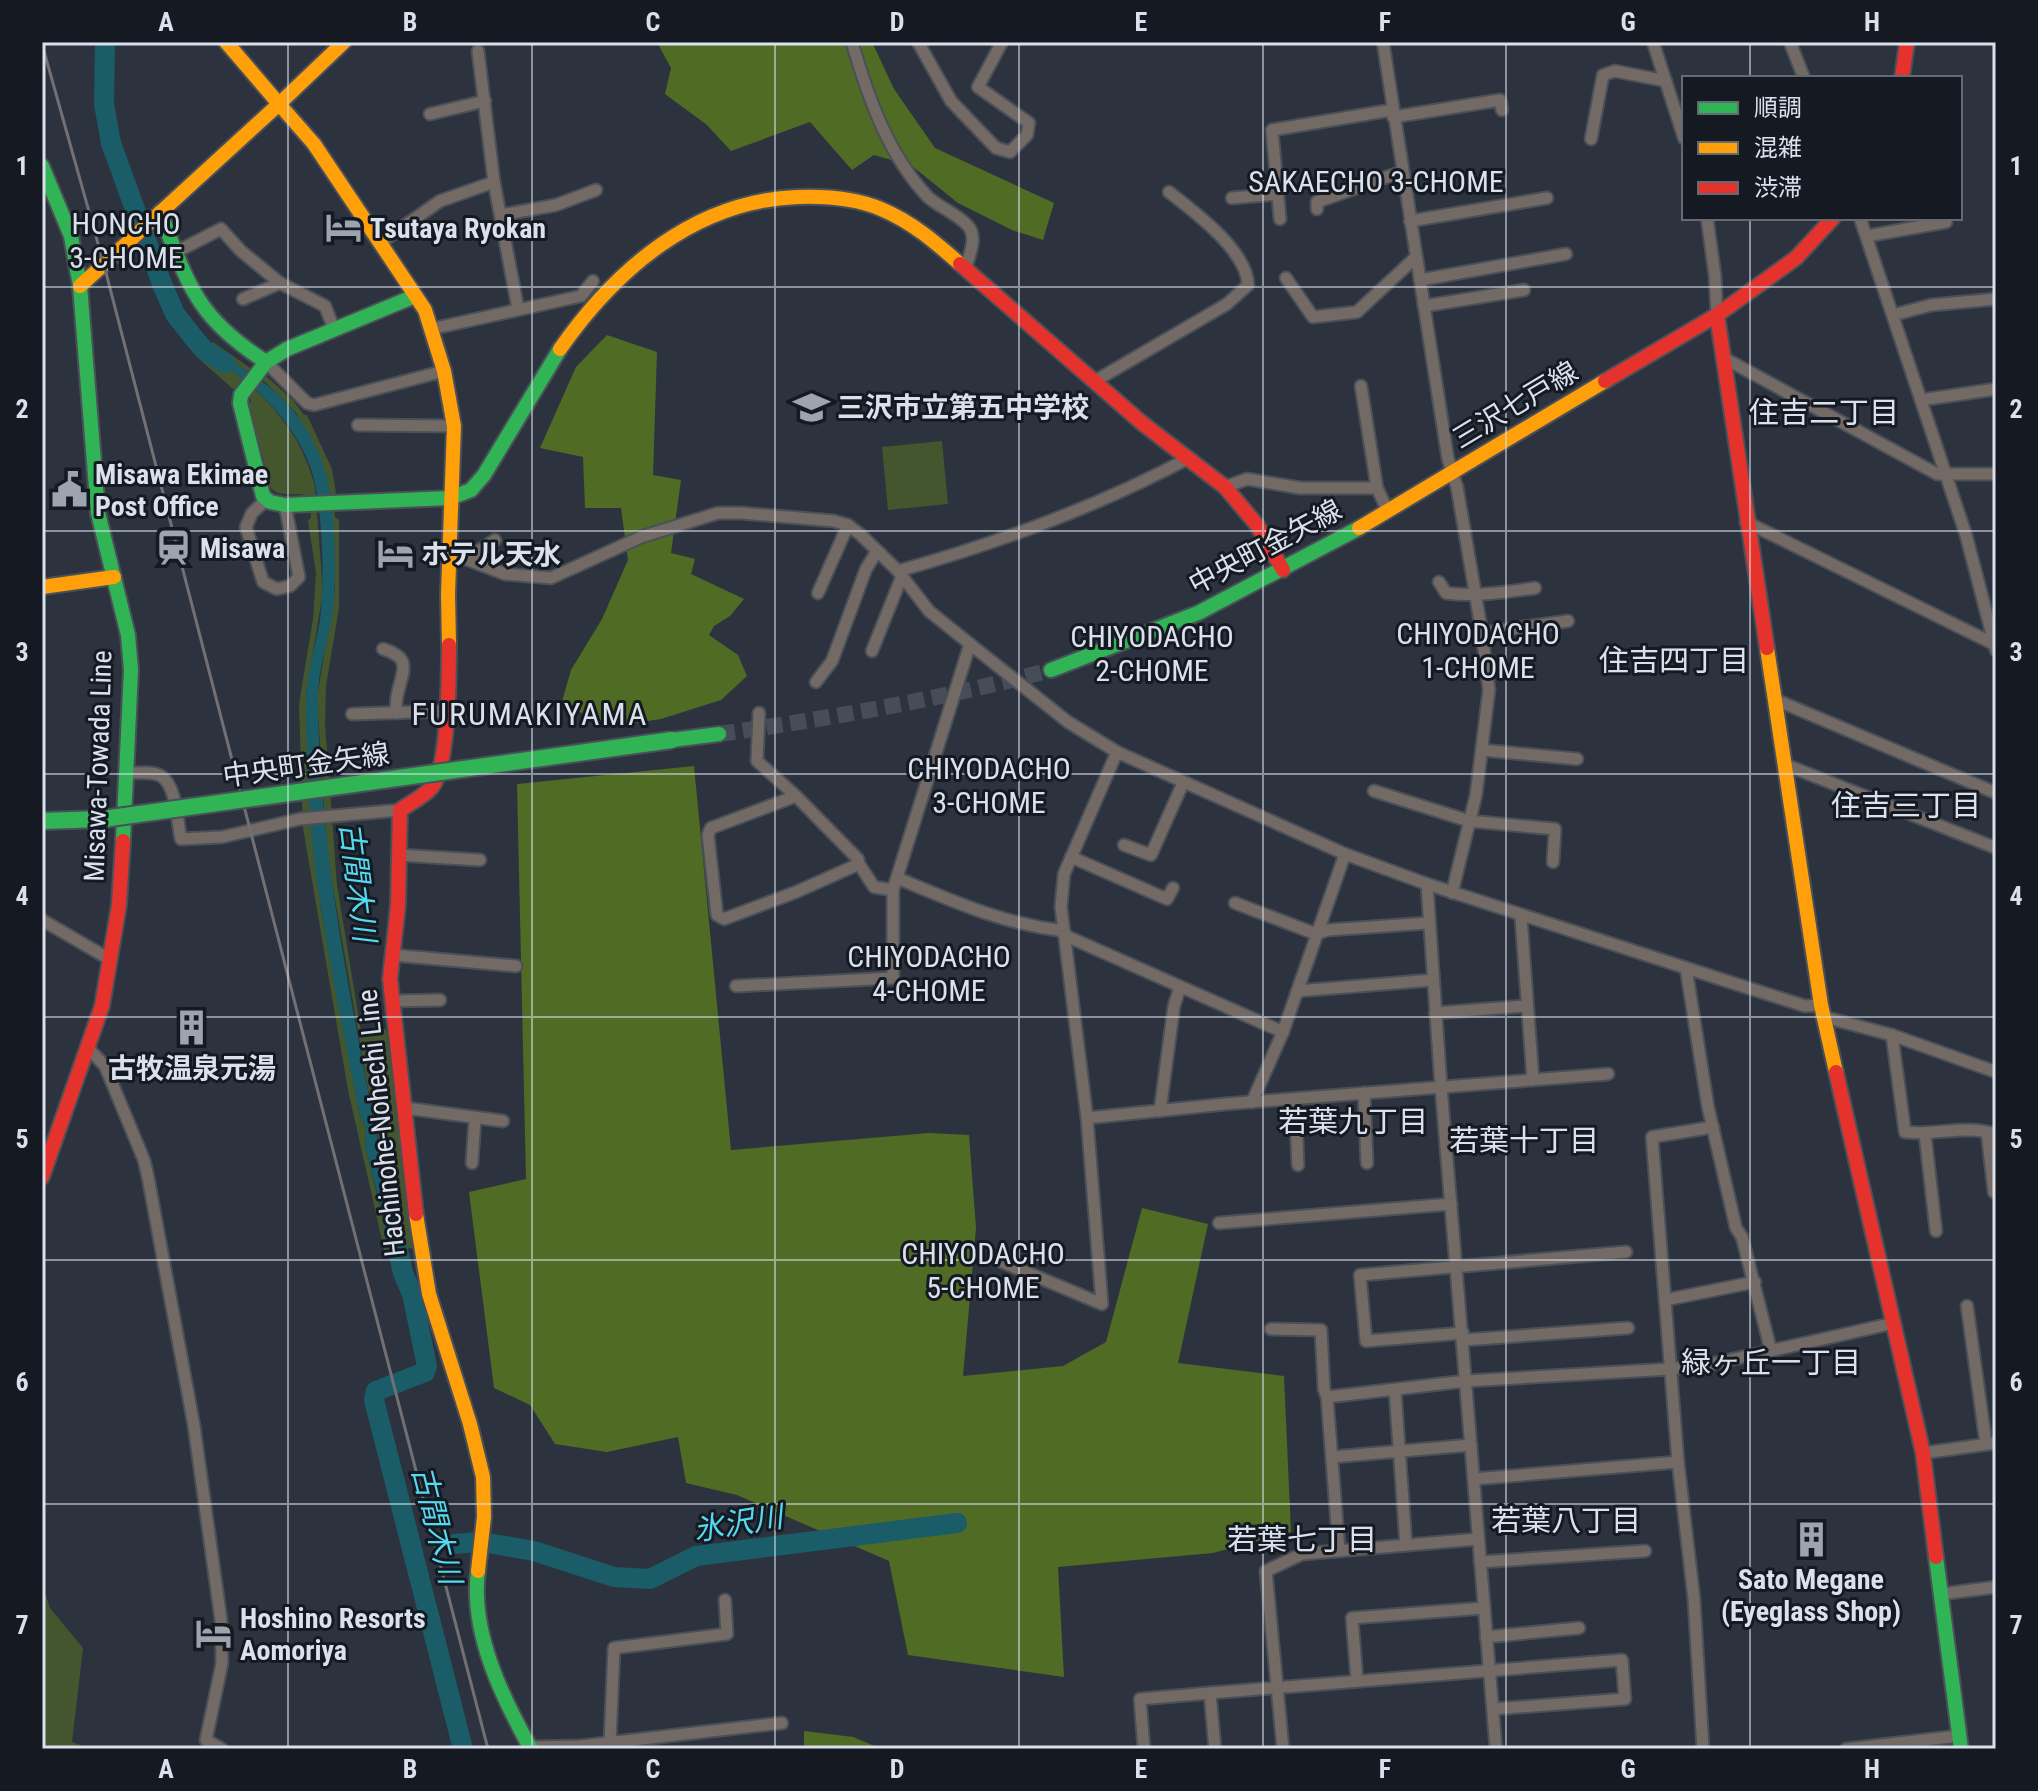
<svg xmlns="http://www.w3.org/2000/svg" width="2038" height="1791" viewBox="0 0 2038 1791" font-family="'Roboto Condensed','Noto Sans JP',sans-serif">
  <rect width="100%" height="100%" fill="#2d333e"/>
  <g fill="#43562e">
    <polygon points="213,342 263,377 267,377 293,400 304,415 307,415 332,469 336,493 333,495 335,517 339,520 339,608 326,686 325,724 337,885 361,1031 386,1029 413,1232 413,1248 404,1249 371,1106 327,853 317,698 335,588 329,492 297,414 263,380 206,348"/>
    <path d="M203,351C255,383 300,425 315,487L323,592L306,695L308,774L321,910L360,1116L366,1128L365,1145L391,1252L385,1254L348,1090L303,828L299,704L313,619L316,573L308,521L311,517L309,496C297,491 280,499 271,488L248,403L251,402L250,398L236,388L233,389L197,357Z"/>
    <polygon points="942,441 948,504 888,510 882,447"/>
    <polygon points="42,1584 50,1608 83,1648 72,1742 91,1749 42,1749"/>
  </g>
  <g fill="#4f6b24">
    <polygon points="657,42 872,42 894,89 935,148 1054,203 1043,240 1012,230 958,203 912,166 874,155 852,170 810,122 731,151 707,125 665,94 671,68"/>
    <polygon points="607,335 657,352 653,475 681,480 671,553 695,559 691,574 744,599 730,616 714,626 709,635 738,655 747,676 721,700 661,719 616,726 561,705 571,670 602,619 628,560 621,508 585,508 583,457 540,448 576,367"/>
    <polygon points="694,766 731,1150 929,1133 969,1135 976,1228 963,1376 1063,1366 1106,1342 1142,1208 1208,1224 1178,1363 1284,1376 1291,1532 1213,1553 1058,1567 1064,1677 908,1655 889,1561 737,1495 686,1483 678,1437 607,1452 555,1444 530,1405 494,1388 469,1192 526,1179 517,784"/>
    <polygon points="804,1731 853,1737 882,1749 804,1749"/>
  </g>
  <path fill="#1a5c68" d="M206,348C264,377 306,407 326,474C336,508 337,583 332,618C327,645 317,674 318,701C319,815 337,926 358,1037C371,1108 384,1179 404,1249L392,1252L365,1145L366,1128L360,1116C346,1047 332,978 321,908C310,843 307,775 306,709C305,678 315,650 320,620C325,582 323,505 311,469C292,416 249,380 203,351Z"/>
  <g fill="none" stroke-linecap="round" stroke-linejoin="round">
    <g stroke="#1a5c68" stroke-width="20">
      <polyline points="105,42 104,104 111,143 162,284 175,314 193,337 204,350 225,363"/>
      <polyline points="393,1227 403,1273 412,1294 427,1366 425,1372 376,1391 374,1400 463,1749"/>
      <polyline points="488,1543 534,1551 614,1577 650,1579 696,1556 957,1523"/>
      <polyline points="454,1544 480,1542"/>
    </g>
    <path stroke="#474d58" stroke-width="16" stroke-dasharray="16 8" stroke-linecap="butt" d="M719,734C831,718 941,699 1051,670"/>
    <defs>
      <g id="street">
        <path d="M852,42C868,97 888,155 928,197C940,208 958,214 968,226C978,237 969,255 966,268"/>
        <polyline points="918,42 951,101 996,148 1010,152 1027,135 1029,123 978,87 1002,42"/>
        <polyline points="1383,42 1448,459 1457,487 1482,633 1489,690 1476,795 1452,893"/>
        <polyline points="1653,42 1684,138"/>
        <polyline points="1790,42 1804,78"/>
        <polyline points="478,51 494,182 518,309"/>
        <polyline points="430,114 485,101"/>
        <polyline points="1393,117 1500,100 1502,110"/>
        <polyline points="1591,139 1603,75 1615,71 1666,81"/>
        <polyline points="1232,198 1278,194"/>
        <polyline points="1317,209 1317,202 1401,172"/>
        <polyline points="501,215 556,205 596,190"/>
        <polyline points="1707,218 1715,276 1717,315"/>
        <polyline points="1860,218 1966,535 1996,650"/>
        <polyline points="1280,219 1272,130 1392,110"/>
        <polyline points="1410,221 1547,198"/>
        <polyline points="1867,236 1946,222"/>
        <polyline points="380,243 440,201 494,182"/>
        <polyline points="176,252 221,229 241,251 280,283"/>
        <polyline points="1286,278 1313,317 1357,312 1416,257"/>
        <polyline points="1420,280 1566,254"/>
        <polyline points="243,299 280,283 325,306 334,329"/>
        <polyline points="1424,306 1524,290"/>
        <polyline points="1893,315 1931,305 1996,299"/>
        <polyline points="431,329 581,296 593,281"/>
        <polyline points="1722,357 1937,474 1996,474"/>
        <polyline points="266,362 307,403 314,405 444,371"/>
        <path d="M1095,381L1227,304L1248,285C1247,251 1196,213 1169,192"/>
        <polyline points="1361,386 1377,488"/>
        <polyline points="1921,400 1996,389"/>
        <polyline points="358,425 454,426"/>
        <polyline points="1225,487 1247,479 1300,488 1377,488 1388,511"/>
        <polyline points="266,500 252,513 246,527 263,582 277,589 290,586 299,577 285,505"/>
        <polyline points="1746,522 1994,644"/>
        <polyline points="450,557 466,559 505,574 551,578 641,537 718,513 741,513 834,521 848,525 861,535 898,571 929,611 970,644 1068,722 1117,752 1345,854 1427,884 1742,986 1805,1006 1821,1005"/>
        <polyline points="466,559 495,540"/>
        <path d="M898,571C998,543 1097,507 1189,458"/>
        <path d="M1439,582L1446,593C1476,597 1506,592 1535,588"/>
        <polyline points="818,593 848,525"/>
        <polyline points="1482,633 1568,621"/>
        <path d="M383,649C412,658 403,670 398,692C396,698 396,706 396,713"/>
        <polyline points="872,651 902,576"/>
        <polyline points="816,682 832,661 866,569 874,556 880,553"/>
        <polyline points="1776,700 1996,793"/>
        <polyline points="759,713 757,761 796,796"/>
        <polyline points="352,714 447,711"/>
        <polyline points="1482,750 1577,759"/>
        <polyline points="1117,752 1064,874 1061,907 1087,1118 1225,1104 1608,1074"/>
        <polyline points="1786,765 1996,848"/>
        <path d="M127,773C138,773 152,771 161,776C177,786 177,822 181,839L222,837L300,819L400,810"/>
        <polyline points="1374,791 1469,821 1555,829 1553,862"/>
        <polyline points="1124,845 1151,855 1183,783"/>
        <polyline points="399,855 480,860"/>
        <polyline points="1071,857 1167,899 1173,888"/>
        <polyline points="859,864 858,859 796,796 711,828 708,835 717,915 724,919 796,892 859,864 874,887 893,890"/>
        <path d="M897,878C955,902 1000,923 1064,931"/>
        <polyline points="1427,884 1441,1087 1496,1749"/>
        <polyline points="1235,903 1316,934 1328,930 1428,923"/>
        <polyline points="1521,917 1533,1080"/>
        <polyline points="42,920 111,960"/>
        <polyline points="1064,935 1283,1032"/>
        <polyline points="392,955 516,966"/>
        <polyline points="1686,968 1708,1107 1736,1228 1742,1237 1771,1351"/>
        <polyline points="736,986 893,978 893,890 970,644"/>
        <polyline points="1297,991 1433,980"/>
        <polyline points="391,1001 440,1000"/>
        <polyline points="1435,1013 1526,1006"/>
        <polyline points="1824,1017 1892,1035 1996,1072"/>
        <path d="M1892,1035L1905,1132C1939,1136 1962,1124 1996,1134"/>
        <polyline points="89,1049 105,1066 144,1160 148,1177 194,1426 221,1620 222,1663 206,1740 222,1749"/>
        <polyline points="1364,1093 1367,1163"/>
        <polyline points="1295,1099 1298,1165"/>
        <polyline points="1252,1102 1283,1032 1345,854"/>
        <polyline points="405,1108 503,1121"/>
        <polyline points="1160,1111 1174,1006 1180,987"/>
        <polyline points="1987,1132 1994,1192"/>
        <polyline points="1925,1134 1936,1231"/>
        <polyline points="472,1163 475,1118"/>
        <polyline points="1219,1223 1451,1204"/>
        <polyline points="1002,1262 1102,1304 1087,1118"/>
        <polyline points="1665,1300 1755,1282"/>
        <polyline points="1967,1306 1986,1444"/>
        <polyline points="1271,1329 1321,1330 1324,1389 1327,1397 1339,1550"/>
        <polyline points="1463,1333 1366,1341 1360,1275 1626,1252"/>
        <polyline points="1463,1340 1628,1328"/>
        <polyline points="1395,1390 1406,1545"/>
        <polyline points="1327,1397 1466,1381 1670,1369 1716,1363 1894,1323"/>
        <polyline points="1923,1453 1996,1443"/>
        <polyline points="1332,1457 1471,1445"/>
        <polyline points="1474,1479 1678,1462"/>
        <polyline points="1480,1562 1645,1551"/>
        <polyline points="1941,1594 1996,1587"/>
        <polyline points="1486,1637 1579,1628"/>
        <polyline points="1357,1681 1352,1618 1484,1608"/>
        <polyline points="1210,1693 1622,1660 1625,1699 1493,1709"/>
        <polyline points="610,1742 614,1648 727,1634 725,1600"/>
        <polyline points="530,1747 580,1746 782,1723"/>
        <polyline points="1144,1749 1140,1699 1210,1693 1215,1749"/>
        <polyline points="1283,1749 1266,1571 1302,1554 1478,1539"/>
        <polyline points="1703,1749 1694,1599 1678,1462 1652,1137 1713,1127"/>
        <polyline points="1846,1749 1959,1736"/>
      </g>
      <g id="fast">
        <polyline points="42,166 71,236 80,286 98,513 128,635 131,670 123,841"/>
        <path d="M160,212C189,286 196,317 266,362L287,349L415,296"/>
        <polyline points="266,362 241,395 240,403 263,496 270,502 285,505 450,498 471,490 484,475 560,349"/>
        <polyline points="1051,670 1198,613 1359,528"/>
        <polyline points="672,740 719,734"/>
        <polyline points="1936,1557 1961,1749"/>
        <path d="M478,1571C470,1632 502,1697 531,1749"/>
      </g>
      <g id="slow">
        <polyline points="344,42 279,104 314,144 425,310 444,371 454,426 448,594 449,645"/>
        <polyline points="80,286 279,104 226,42"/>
        <path d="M560,349C616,269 695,201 797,197C824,196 855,198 881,209C912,222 935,242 960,264"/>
        <polyline points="1359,528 1605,381"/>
        <polyline points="42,587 114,577"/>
        <polyline points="1767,648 1821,1005 1836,1072"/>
        <polyline points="416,1214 429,1294 470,1424 483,1477 484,1517 478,1571"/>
      </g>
      <g id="jam">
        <polyline points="1902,78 1907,42"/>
        <polyline points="960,264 1142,423 1225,487 1257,525 1283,570"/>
        <polyline points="1605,381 1717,315"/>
        <polyline points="1767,648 1717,315 1796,258 1833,218"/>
        <polyline points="1836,1072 1923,1453 1936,1557"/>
        <polyline points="42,1177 102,1006 119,905 123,841"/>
        <path d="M416,1214L390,979L398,905L400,810C410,803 423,797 431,788C449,770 449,672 449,645"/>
      </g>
    </defs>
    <use href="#street" stroke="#4a5058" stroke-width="15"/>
    <use href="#fast" stroke="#4a5058" stroke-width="18"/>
    <use href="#slow" stroke="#4a5058" stroke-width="18"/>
    <use href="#jam" stroke="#4a5058" stroke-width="18"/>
    <use href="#street" stroke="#736965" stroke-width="11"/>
    <use href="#fast" stroke="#30b455" stroke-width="14"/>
    <use href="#slow" stroke="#ff9f0a" stroke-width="14"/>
    <use href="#jam" stroke="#e5322d" stroke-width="14"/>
    <polyline stroke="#727073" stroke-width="3" points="42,44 104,265 488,1749"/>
    <defs>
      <polyline id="fast-bridge" points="42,821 103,819 672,740"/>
    </defs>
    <use href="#fast-bridge" stroke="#4a5058" stroke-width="20" stroke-linecap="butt"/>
    <use href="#fast-bridge" stroke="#30b455" stroke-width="16"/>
  </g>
  <path fill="none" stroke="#dae1ed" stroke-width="2" stroke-opacity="0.55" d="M288,42V1749M532,42V1749M775,42V1749M1019,42V1749M1263,42V1749M1506,42V1749M1750,42V78M1750,218V1749M42,287H1996M42,531H1996M42,774H1996M42,1017H1996M42,1260H1996M42,1504H1996"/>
  <defs>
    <symbol id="hotel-bare" viewBox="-9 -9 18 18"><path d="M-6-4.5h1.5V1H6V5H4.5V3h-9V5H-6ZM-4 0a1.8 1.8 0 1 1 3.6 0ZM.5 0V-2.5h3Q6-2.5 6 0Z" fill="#9da4b0" stroke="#151a22" stroke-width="2.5" paint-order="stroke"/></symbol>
    <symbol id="school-bare" viewBox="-9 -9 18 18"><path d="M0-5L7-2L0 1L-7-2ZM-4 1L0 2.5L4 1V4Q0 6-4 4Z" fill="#9da4b0" stroke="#151a22" stroke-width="2.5" paint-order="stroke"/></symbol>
    <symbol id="civic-bare" viewBox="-9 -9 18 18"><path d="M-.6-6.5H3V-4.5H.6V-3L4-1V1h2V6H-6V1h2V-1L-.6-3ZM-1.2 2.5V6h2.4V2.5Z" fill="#9da4b0" stroke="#151a22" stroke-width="2.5" paint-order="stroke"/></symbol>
    <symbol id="station-bare" viewBox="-9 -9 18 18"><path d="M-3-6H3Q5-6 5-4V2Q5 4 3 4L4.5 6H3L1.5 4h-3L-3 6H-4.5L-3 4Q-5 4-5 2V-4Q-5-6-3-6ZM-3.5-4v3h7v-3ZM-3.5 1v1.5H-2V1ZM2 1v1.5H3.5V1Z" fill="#9da4b0" stroke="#151a22" stroke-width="2.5" paint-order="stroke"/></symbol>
    <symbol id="building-bare" viewBox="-9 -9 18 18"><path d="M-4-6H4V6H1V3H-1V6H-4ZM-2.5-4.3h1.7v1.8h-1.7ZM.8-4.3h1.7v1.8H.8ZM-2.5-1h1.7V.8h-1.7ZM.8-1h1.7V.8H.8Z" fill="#9da4b0" stroke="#151a22" stroke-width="2.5" paint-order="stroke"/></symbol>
  </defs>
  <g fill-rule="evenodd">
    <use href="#hotel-bare" x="318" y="202" width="51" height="51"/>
    <use href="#school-bare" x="786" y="382" width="51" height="51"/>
    <use href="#civic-bare" x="44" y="464" width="51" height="51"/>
    <use href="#station-bare" x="148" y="522" width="51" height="51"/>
    <use href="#hotel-bare" x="370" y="528" width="51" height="51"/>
    <use href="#building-bare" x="166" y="1002" width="51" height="51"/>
    <use href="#building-bare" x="1786" y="1514" width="51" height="51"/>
    <use href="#hotel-bare" x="188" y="1608" width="51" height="51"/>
  </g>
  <g text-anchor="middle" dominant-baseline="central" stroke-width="6" stroke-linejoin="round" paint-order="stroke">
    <g font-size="28" font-weight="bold" fill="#dae1ed" stroke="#151a22" text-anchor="start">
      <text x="370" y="228">Tsutaya Ryokan</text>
      <text x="837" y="407">三沢市立第五中学校</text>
      <text x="95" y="474">Misawa Ekimae<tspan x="95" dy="32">Post Office</tspan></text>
      <text x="200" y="548">Misawa</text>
      <text x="421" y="554">ホテル天水</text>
      <text x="192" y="1068" text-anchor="middle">古牧温泉元湯</text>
      <text x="1811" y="1579" text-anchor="middle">Sato Megane<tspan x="1811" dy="32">(Eyeglass Shop)</tspan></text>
      <text x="240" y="1618">Hoshino Resorts<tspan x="240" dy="32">Aomoriya</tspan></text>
    </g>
    <g font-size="28" fill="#dae1ed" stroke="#151a22">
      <text transform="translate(1515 405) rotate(-31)">三沢七戸線</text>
      <text transform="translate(1265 547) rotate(-28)">中央町金矢線</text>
      <text transform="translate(306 765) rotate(-8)">中央町金矢線</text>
      <text transform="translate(98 766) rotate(-88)">Misawa-Towada Line</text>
      <text transform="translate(381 1123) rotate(-96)">Hachinohe-Nohechi Line</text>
    </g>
    <g font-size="30" fill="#dae1ed" stroke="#151a22">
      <text x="1376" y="181">SAKAECHO 3-CHOME</text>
      <text x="126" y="223">HONCHO<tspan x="126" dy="34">3-CHOME</tspan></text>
      <text x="1824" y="412">住吉二丁目</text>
      <text x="1478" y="633">CHIYODACHO<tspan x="1478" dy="34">1-CHOME</tspan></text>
      <text x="1152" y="636">CHIYODACHO<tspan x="1152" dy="34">2-CHOME</tspan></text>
      <text x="1674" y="660">住吉四丁目</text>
      <text x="989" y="768">CHIYODACHO<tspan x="989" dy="34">3-CHOME</tspan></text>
      <text x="1906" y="805">住吉三丁目</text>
      <text x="929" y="956">CHIYODACHO<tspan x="929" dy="34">4-CHOME</tspan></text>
      <text x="1353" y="1121">若葉九丁目</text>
      <text x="1524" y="1140">若葉十丁目</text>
      <text x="983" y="1253">CHIYODACHO<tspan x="983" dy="34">5-CHOME</tspan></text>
      <text x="1771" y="1362">緑ヶ丘一丁目</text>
      <text x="1566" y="1520">若葉八丁目</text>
      <text x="1302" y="1539">若葉七丁目</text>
    </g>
    <g font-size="30" font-style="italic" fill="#55d9f0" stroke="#151a22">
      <text transform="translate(358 882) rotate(83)">古間木川</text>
      <text transform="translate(738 1523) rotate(-9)">氷沢川</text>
      <text transform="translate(437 1525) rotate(76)">古間木川</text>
    </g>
    <g font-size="32" letter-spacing="2" fill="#dae1ed" stroke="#151a22">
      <text x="530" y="714">FURUMAKIYAMA</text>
    </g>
  </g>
  <rect width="2038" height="1791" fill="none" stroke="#151a22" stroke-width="88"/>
  <rect x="1682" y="76" width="280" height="144" fill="#151a22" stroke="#646a73" stroke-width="2"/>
  <rect x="1698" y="102" width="40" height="12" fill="#30b455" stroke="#646a73" stroke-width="2"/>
  <text x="1754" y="116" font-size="24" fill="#dae1ed">順調</text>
  <rect x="1698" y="142" width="40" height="12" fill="#ff9f0a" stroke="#646a73" stroke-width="2"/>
  <text x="1754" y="156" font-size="24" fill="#dae1ed">混雑</text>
  <rect x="1698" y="182" width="40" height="12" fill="#e5322d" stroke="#646a73" stroke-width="2"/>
  <text x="1754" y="196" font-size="24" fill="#dae1ed">渋滞</text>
  <rect x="44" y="44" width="1950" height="1703" fill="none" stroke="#dae1ed" stroke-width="3"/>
  <g font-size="26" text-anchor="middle" font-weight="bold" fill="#dae1ed">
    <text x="166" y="31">A</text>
    <text x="410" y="31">B</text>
    <text x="653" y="31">C</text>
    <text x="897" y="31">D</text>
    <text x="1141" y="31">E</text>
    <text x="1385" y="31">F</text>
    <text x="1628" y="31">G</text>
    <text x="1872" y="31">H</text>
    <text x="22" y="175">1</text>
    <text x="2016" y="175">1</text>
    <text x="22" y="418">2</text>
    <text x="2016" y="418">2</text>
    <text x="22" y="661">3</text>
    <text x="2016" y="661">3</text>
    <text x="22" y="905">4</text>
    <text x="2016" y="905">4</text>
    <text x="22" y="1148">5</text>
    <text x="2016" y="1148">5</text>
    <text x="22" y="1391">6</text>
    <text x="2016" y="1391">6</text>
    <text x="22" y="1634">7</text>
    <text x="2016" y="1634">7</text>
    <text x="166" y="1778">A</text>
    <text x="410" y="1778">B</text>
    <text x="653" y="1778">C</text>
    <text x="897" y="1778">D</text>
    <text x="1141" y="1778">E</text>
    <text x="1385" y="1778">F</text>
    <text x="1628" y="1778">G</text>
    <text x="1872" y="1778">H</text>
  </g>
</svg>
